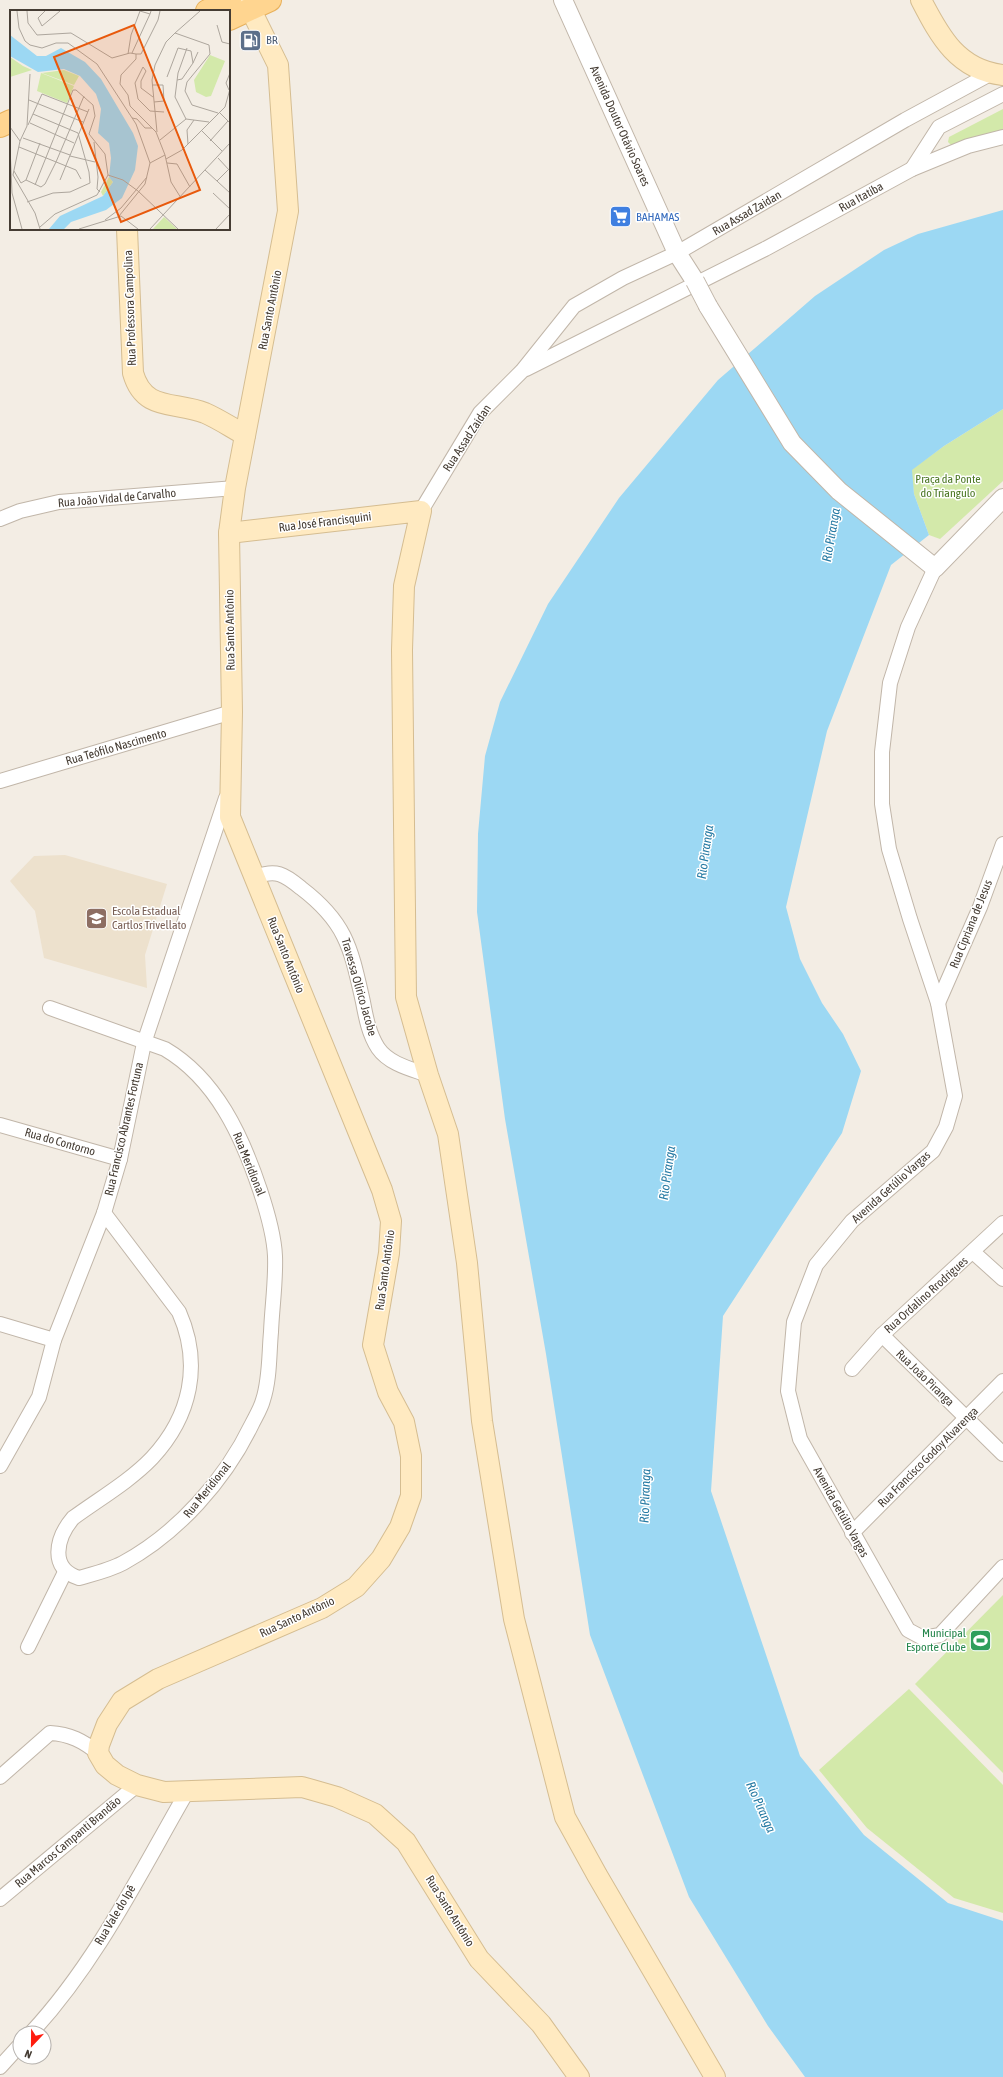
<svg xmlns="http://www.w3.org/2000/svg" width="1003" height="2077" viewBox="0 0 1003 2077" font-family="'Asap Condensed',sans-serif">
  <rect width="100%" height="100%" fill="#f3ede4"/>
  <polygon fill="#ede1cd" points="65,855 167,884 145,955 147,988 44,958 35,911 10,881 34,856"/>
  <g fill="#d3e9aa">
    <polygon points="1003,109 1003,131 952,146 948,142 949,137"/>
    <polygon points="1003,409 1003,481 940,539 929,535 914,494 911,470 944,446"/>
    <polygon points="1003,1595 1003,1773 915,1684"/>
    <polygon points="909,1689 1003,1785 1003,1913 954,1898 867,1828 819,1770"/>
  </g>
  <polygon fill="#9cd8f3" points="1003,210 1003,409 944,446 912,470 914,494 929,535 891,565 827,731 786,907 800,959 822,1003 843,1034 861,1071 842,1133 723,1316 711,1491 800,1756 864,1835 948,1903 1003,1921 1003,2077 805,2077 768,2026 689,1897 590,1635 546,1354 505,1119 477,912 478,834 485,756 500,702 548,604 619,498 718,380 815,296 884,250 918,234"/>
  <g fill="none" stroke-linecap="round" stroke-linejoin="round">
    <defs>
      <g id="minor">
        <polyline points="912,169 939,127 1003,94"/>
        <polyline points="526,369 765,249 912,169 968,146 1003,137"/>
        <polyline points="421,511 480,413 522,371 574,306 623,278 677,253 905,120 990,74"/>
        <polyline points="0,519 20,511 59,502 235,488"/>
        <polyline points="935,568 908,627 890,683 882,752 882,804 889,849 910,919 938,1003 955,1096 946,1127 933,1151 852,1221 816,1265 794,1322 788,1391 800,1439 908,1630 923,1638 940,1635 1003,1567"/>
        <polyline points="0,781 232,712"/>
        <path d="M255,877C276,869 284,874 301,888C347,923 351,949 363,1002C366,1018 369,1034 378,1048C389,1064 411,1069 428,1075"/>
        <polyline points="938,1003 980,907 1003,844"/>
        <path d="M50,1008L165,1049C216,1079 242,1136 260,1190C267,1211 274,1234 275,1256C276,1281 272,1307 271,1332C269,1353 270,1379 263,1400C261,1408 256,1416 252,1424C225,1480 178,1533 123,1563C110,1570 93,1574 79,1578C49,1569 56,1538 73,1518C99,1499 130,1481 152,1458C191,1416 202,1364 179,1312L104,1213"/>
        <polyline points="0,1125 120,1159"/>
        <polyline points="973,1252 1003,1279"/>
        <polyline points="0,1324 54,1340"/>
        <polyline points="882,1335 1003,1454"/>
        <polyline points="852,1369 882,1335 1003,1223"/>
        <polyline points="0,1466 39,1397 54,1340 104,1213 120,1159 144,1043 226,798"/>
        <polyline points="852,1533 1003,1381"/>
        <polyline points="28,1647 65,1572"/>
        <path d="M0,1777L50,1733C70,1734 83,1741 98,1753"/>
        <polyline points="0,1899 137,1785"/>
        <path d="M31,2033C97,1962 140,1873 188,1790"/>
        <polyline points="0,2067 20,2045"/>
      </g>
      <g id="tertiary">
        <polyline points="563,0 677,253 695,281"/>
        <polyline points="708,306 792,443 839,491 935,568 1003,498"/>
      </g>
      <g id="secondary">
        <polyline points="246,0 278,65 288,211 235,488 229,533 232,712 230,817 382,1190 391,1221 389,1253 373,1345 388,1392 404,1422 411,1456 411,1496 400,1527 381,1559 356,1587 322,1608 158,1679 122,1701 107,1724 99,1745 98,1753 105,1765 117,1775 137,1785 164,1792 302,1787 337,1797 375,1814 406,1842 479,1959 541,2024 579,2077"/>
        <path d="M921,0C940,37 958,70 1003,75"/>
        <path d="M127,229L133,373C144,412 175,401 205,413C219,419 232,428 245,435"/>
        <polyline points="229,533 421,511 404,586 402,650 406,997 428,1075 448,1134 467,1263 482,1421 514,1619 565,1817 597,1875 715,2077"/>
      </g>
      <g id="primary">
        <polyline points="207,11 230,0"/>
        <polyline points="229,19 270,0"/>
        <polyline points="0,126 11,121"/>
      </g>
    </defs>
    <use href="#minor" stroke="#c1b6a9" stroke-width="16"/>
    <use href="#tertiary" stroke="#c1b6a9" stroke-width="20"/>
    <use href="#secondary" stroke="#d5bd91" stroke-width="22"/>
    <use href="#primary" stroke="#e8b15c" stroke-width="24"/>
    <use href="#minor" stroke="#fff" stroke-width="14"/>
    <use href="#tertiary" stroke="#fff" stroke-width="18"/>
    <use href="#secondary" stroke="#ffeac1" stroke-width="20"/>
    <use href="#primary" stroke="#ffd590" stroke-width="22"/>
    <defs>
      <polyline id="tertiary-bridge" points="695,281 708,306"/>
    </defs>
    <use href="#tertiary-bridge" stroke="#c1b6a9" stroke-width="20" stroke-linecap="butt"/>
    <use href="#tertiary-bridge" stroke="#fff" stroke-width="18"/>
  </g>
  <defs>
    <symbol id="fuel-square" viewBox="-11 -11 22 22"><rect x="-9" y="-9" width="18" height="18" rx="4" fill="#5c6f8a" stroke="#fff"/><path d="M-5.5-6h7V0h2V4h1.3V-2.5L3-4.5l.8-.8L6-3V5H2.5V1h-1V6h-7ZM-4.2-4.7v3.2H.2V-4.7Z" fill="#fff"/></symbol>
    <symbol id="supermarket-square" viewBox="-11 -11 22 22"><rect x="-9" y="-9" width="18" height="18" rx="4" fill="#3f7fe0" stroke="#fff"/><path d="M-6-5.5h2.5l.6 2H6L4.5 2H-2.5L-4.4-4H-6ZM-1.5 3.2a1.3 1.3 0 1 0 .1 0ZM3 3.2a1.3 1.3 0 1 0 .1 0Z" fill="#fff"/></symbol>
    <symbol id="school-square" viewBox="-11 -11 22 22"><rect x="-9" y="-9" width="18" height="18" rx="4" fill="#8d6e63" stroke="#fff"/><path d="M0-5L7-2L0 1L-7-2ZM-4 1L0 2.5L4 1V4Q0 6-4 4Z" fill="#fff"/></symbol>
    <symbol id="stadium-square" viewBox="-11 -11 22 22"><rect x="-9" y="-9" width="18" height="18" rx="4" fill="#2e9e5b" stroke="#fff"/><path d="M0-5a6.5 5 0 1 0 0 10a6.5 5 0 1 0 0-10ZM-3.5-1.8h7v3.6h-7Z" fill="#fff"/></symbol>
  </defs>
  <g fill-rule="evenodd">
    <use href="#fuel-square" x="238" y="28" width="25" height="25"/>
    <use href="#supermarket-square" x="608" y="204" width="25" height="25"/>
    <use href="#school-square" x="84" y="906" width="25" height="25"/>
    <use href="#stadium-square" x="968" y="1628" width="25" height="25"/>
  </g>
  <g text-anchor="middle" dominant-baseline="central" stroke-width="3" stroke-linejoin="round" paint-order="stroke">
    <g font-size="12" fill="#4e5e75" stroke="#fff" text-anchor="start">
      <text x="266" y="40">BR</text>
    </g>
    <g font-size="12" fill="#453c33" stroke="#fff">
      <text transform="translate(620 126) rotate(66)">Avenida Doutor Otávio Soares</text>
      <text transform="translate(861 197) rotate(-29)">Rua Itatiba</text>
      <text transform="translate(747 213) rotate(-30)">Rua Assad Zaidan</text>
      <text transform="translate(130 308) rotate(-92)">Rua Professora Campolina</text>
      <text transform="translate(270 310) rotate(-79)">Rua Santo Antônio</text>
      <text transform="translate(467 438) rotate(-57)">Rua Assad Zaidan</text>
      <text transform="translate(117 498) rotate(-5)">Rua João Vidal de Carvalho</text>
      <text transform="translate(325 522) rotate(-7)">Rua José Francisquini</text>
      <text transform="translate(230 630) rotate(-91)">Rua Santo Antônio</text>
      <text transform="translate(116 747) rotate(-16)">Rua Teófilo Nascimento</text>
      <text transform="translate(971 924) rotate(-68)">Rua Cipriana de Jesus</text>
      <text transform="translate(286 955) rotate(68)">Rua Santo Antônio</text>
      <text transform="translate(359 987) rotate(74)">Travessa Olírico Jacobe</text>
      <text transform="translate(124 1129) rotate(-77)">Rua Francisco Abrantes Fortuna</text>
      <text transform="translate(60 1142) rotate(16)">Rua do Contorno</text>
      <text transform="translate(249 1164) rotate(68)">Rua Meridional</text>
      <text transform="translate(891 1187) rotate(-42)">Avenida Getúlio Vargas</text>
      <text transform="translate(385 1270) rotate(-82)">Rua Santo Antônio</text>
      <text transform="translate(926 1295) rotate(-42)">Rua Ordalino Rrodrigues</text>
      <text transform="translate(925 1378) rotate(44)">Rua João Piranga</text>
      <text transform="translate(928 1457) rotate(-45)">Rua Francisco Godoy Alvarenga</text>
      <text transform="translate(207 1490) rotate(-51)">Rua Meridional</text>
      <text transform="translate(841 1512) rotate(61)">Avenida Getúlio Vargas</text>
      <text transform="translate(297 1617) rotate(-25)">Rua Santo Antônio</text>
      <text transform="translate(68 1842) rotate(-40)">Rua Marcos Campanti Brandão</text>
      <text transform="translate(450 1911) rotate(58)">Rua Santo Antônio</text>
      <text transform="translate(115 1915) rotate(-59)">Rua Vale do Ipê</text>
    </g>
    <g font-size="12" fill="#366cbe" stroke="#fff" text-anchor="start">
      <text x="636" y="217">BAHAMAS</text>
    </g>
    <g font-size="12" fill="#4c7825" stroke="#fff">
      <text x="948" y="479">Praça da Ponte<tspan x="948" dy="14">do Triangulo</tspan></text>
    </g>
    <g font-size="12" fill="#785e54" stroke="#fff" text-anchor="start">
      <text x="112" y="911">Escola Estadual<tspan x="112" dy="14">Cartlos Trivellato</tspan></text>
    </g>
    <g font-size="12" fill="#27864d" stroke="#fff" text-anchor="end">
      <text x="966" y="1633">Municipal<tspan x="966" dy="14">Esporte Clube</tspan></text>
    </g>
    <g font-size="13" font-style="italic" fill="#277ba4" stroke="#fff">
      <text transform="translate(831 535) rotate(-80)">Rio Piranga</text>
      <text transform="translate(705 852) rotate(-82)">Rio Piranga</text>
      <text transform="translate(667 1173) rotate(-82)">Rio Piranga</text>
      <text transform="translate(645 1496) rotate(-88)">Rio Piranga</text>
      <text transform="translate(761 1807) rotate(66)">Rio Piranga</text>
    </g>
  </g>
  <g transform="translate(10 10)">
    <rect width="220" height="220" fill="#f3ede4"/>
    <path d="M200,45L215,51L201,86L196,87L186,82L184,70ZM0,47L13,56L22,60L0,67ZM54,60L69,66L64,75L32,63ZM31,63L64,76L57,93L27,81ZM99,167L103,172L93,186L91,182ZM154,207L167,219H143Z" fill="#d3e9aa"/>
    <path d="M0,25L27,46H36L51,38L75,52L91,69L123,123L128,136L125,160L112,188L96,200L61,212L54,219H39L50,206L93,186L103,172L99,167L101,148L99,133L88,123L91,99L86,84L70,66L54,59L28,62L0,46Z" fill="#9cd8f3"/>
    <path fill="none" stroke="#ada69d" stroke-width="1" d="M7,1L9,18L15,31L20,35L32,38L46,33H58L87,54L126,114L140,153L155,145M17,1L18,13L27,25L61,23L102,48L120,43L126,44V49L111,65L110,74L118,85L120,96L146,122L155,145L161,172L171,188M35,1L28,8L32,16L50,1M207,15L212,32L220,34M165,23L190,1M122,43L140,4M118,44L121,25L130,1L140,4L141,1M126,44H131L148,10L150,1M20,64L17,116L10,131L3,165L25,203L30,219M157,67L168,38L181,41L183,53M167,70L172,69L183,53L188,42M143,75H153L154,91L144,92M219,80L216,73L220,63M143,87L131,78V71L136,61L133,57L125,73L128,89L140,101L154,102M19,90L73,112M209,102L220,113M23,104L68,123M122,108L127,109L135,118H142M176,109L165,87L168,63L177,38M20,113L64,133M18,115L32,84L78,102M0,117L10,131M191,120L212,141M147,122L142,70L145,55L156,32L165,23L199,35L200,44L177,72L175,81L182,95L208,103M13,128L60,145M150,130L176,109L199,112M200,131L218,111M84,132L88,167L87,179L90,182M30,133L16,170L31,177L35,174L46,152L74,86M178,134L177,120L184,110M0,137L2,183L12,219M9,137L66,160L71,169M60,146L85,152M208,148L220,161M156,149L172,140L215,97L220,79M157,153L167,154L180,177M195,160L220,183M4,161L11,173L16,170M98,165L113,170L128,181L168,219M50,170L79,99M207,171L220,158M25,175L63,80H66L83,95L85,106L79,124L95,144L98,165L87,185L45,204L30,217M203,183L220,199M17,192L43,183L60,182L80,173L79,162L68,123M109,206L135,174L140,153M95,210L111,198L137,167M69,219L111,206L128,219M140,219L220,133M206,219L220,204"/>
    <path fill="#e8590c" fill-opacity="0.15" stroke="#e8590c" stroke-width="2" d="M124,15L190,180L111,212L44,47Z"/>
    <rect width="220" height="220" fill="none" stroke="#453c33" stroke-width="2"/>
  </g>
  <g transform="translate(32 2045) rotate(202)"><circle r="19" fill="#ffffff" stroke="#b5b1ad"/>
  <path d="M0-3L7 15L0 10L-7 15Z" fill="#ff1c0e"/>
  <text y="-6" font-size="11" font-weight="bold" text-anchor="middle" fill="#453c33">N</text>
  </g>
</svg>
